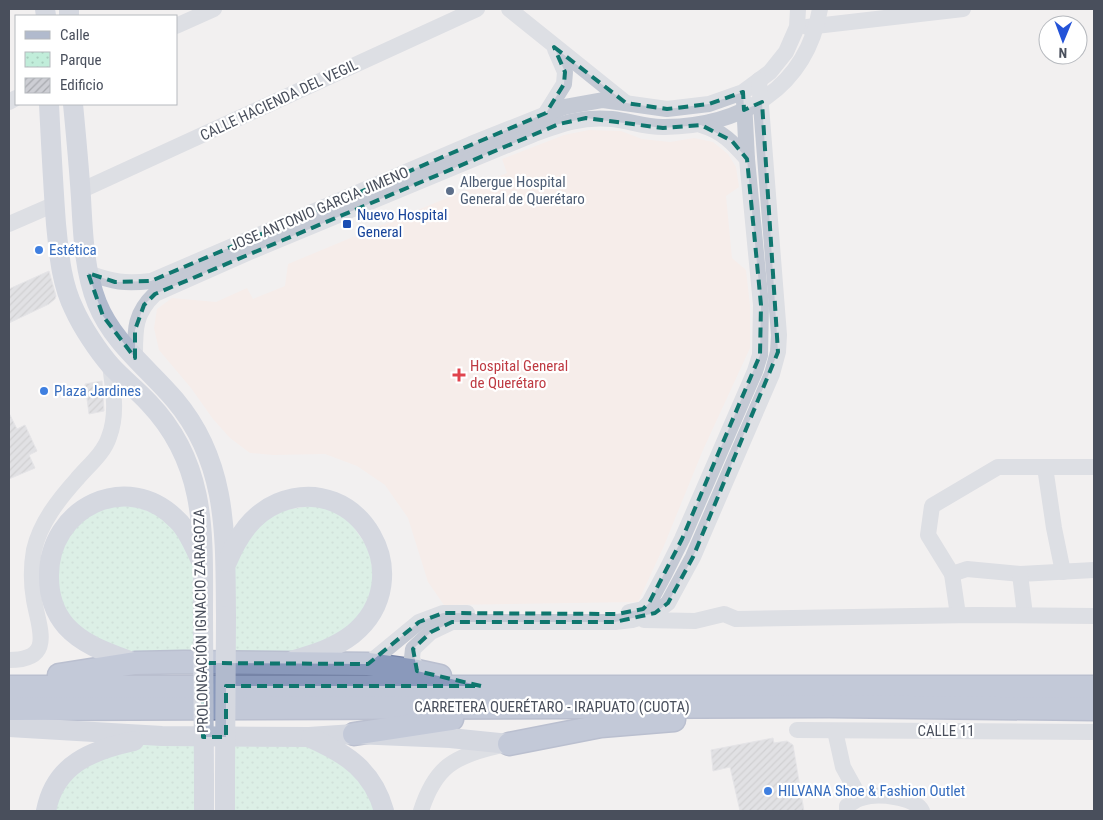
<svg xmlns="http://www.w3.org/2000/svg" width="1103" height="820" viewBox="0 0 1103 820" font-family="'Roboto Condensed',sans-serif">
  <defs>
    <pattern id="park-dots" width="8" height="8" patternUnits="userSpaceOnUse" patternTransform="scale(1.25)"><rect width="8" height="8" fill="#c1edda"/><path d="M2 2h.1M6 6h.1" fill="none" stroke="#a7cdbe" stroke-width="1.8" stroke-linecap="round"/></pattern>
    <pattern id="building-hatch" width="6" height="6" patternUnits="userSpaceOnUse" patternTransform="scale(1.25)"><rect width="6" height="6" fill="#cdced4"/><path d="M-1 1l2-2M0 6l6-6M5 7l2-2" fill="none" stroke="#a8aaaf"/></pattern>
  </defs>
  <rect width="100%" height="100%" fill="#f2f0f0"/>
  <polygon fill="#fae8e2" points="589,130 621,131 642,139 670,142 694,138 713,142 728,154 736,167 739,187 726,196 732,258 746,270 750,306 750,348 703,450 663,548 638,602 444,605 428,582 408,518 385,485 357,466 325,454 273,455 250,453 230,438 213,419 191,388 159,350 154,328 157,309 172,298 216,302 247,288 253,299 285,286 288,264 507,173 502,159 564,135"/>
  <g fill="url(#park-dots)">
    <polygon points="126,503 172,520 196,561 197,657 134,658 69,623 52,579 55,556 78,516"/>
    <polygon points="320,504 348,519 369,549 375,585 366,609 343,633 282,658 233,658 232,568 239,548 274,512"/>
    <polygon points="200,739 200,811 51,811 79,760 130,745"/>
    <polygon points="230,740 305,740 344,759 379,811 229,811"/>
  </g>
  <g fill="url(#building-hatch)" stroke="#d4d5db">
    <polygon points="49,271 56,296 55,299 49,304 9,323 9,289"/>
    <polygon points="102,381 104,411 89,414 85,384"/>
    <polygon points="9,413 17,429 25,425 37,451 29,455 35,468 9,479"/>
    <polygon points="773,738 774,743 787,741 793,745 804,811 740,811 730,767 713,771 711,750"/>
  </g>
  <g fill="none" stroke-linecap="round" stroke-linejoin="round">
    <defs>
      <g id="highway">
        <polyline points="59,675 135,663 184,662 368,664 417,671 440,676"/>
        <polyline points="9,687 1094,687"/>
        <polyline points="9,709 829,706 1094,709"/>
        <polyline points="354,734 452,719"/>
        <polyline points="509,744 601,726 674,720"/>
      </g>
    </defs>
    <use href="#highway" stroke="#7684a7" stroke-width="25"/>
    <g stroke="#c4c9d4" stroke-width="16">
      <polyline points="509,9 626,103"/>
      <polyline points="176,26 214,9"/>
      <polyline points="807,27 963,9"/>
      <polyline points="744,101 747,159"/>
      <polyline points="9,102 16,98"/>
      <polyline points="546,113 564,84 565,72 555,49"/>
      <polyline points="80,191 477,9"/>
      <polyline points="9,224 55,204"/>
      <path d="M88,273C114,282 124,284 151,281L471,144L564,107L603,100L667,109L709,104L743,92L770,72L786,52L797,27L798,9"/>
      <path d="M135,358C135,330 134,314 155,294L252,251L534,134C561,124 583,116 612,119C630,121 648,128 665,127C742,126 806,88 820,9"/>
      <polyline points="1045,467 1054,528 1063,572"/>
      <polyline points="952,574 967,569 1020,574 1094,570"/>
      <polyline points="1020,574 1025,615"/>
      <path d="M629,612L643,609L649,603L665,573L682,539L755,371L760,355L761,305L747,159C733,143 722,131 701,125"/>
      <polyline points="958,615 952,574 928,535 932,506 998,467 1094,467"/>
      <polyline points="644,620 695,621 724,614 736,619 974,615 1094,616"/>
      <path d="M9,660C55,660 39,629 34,600C31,583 31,567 34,550C40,523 59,499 77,479C88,466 104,453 109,437C118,414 113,388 110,365"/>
      <polyline points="368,664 419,622 443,613 467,613"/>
      <polyline points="417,671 412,658 413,649 431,632 452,622 615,622 632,620 655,613 668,603 693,557 772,374 778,352 779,335 759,80"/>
      <polyline points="797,730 1094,732"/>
      <polyline points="835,731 843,767 860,798"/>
      <path d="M421,811C435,767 454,756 498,746"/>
      <path d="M847,811V806C852,803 857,799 862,798C877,793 914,796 922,811"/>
    </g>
    <g stroke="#b1bacd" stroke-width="20">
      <polyline points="45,9 46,16"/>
      <polyline points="69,9 69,16"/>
      <path d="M49,104C51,144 53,184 56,224C59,253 61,283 74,309C82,327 98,351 111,366C123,379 137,390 149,403C208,465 203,536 203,616"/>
      <path d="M73,104C76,135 79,167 81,198C83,234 84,270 97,303C113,343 148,368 175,400C229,464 225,538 226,616"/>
      <path d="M227,562C238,536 252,514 278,503C359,470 421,578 353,634C335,648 315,654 294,660"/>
      <path d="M135,663C111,654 84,646 66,626C54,612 49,594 49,577C48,507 128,469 177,520C188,530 194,546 200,559"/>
      <polyline points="9,727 162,736 309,737 354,734 450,738 509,744"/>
      <path d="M311,738C347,754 373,771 384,811"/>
      <polyline points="204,778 204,811"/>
      <path d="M46,811C55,764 92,750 134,741"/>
      <polyline points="225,811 225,776"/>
    </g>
    <use href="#highway" stroke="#8a99bb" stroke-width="22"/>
    <g stroke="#b1bacd" stroke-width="20">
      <polyline points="203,616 204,778"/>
      <polyline points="225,776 226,616"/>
    </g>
  </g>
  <path d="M0 0H1103V820H0ZM554,47L626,103L667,109L709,104L743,92L744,110L762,102L778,352L693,557L668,603L655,613L615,622H452L431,632L413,649L417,671L481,686H226V737H203V663L368,664L419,622L443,613L617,614L643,609L649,603L682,539L760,355L761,305L747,159L732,141L701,125L663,128L586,118L559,124L155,294L144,305L135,330V358L103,316L88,273L115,282L151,281L546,113L564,84L565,72Z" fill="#f2f0f0" fill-opacity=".55" fill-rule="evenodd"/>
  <path fill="none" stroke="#0f766e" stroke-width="4" stroke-dasharray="10 6" stroke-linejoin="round" d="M554,47L626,103L667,109L709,104L743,92L744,110L762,102L778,352L693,557L668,603L655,613L615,622H452L431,632L413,649L417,671L481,686H226V737H203V663L368,664L419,622L443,613L617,614L643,609L649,603L682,539L760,355L761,305L747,159L732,141L701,125L663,128L586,118L559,124L155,294L144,305L135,330V358L103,316L88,273L115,282L151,281L546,113L564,84L565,72Z"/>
  <circle fill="#5c6f8a" stroke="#fff" stroke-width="2" cx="450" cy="191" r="5"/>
  <rect fill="#1a4fb4" stroke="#fff" stroke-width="2" x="342" y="219" width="10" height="10" rx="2.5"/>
  <g fill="#3f7fe0" stroke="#fff" stroke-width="2">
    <circle cx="39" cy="250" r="5"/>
    <circle cx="44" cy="391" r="5"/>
    <circle cx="768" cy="791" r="5"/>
  </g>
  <path fill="#e0444e" stroke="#fff" stroke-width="2" d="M456.5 367.5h5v5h5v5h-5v5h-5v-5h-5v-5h5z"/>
  <g text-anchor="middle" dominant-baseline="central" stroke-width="4.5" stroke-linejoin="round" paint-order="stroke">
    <g font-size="15" fill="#494f5c" stroke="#fff">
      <text transform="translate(279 100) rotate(-25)">CALLE HACIENDA DEL VEGIL</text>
      <text transform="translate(319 209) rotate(-23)">JOSE ANTONIO GARCIA JIMENO</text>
      <text transform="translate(201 621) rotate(-91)">PROLONGACIÓN IGNACIO ZARAGOZA</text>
      <text x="552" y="707">CARRETERA QUERÉTARO - IRAPUATO (CUOTA)</text>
      <text x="946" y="731">CALLE 11</text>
    </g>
    <g font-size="15" fill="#4e5e75" stroke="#fff" text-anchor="start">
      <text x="460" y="182">Albergue Hospital<tspan x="460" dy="17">General de Querétaro</tspan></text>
    </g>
    <g font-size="15" fill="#164399" stroke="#fff" text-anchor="start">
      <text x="357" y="215">Nuevo Hospital<tspan x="357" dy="17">General</tspan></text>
    </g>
    <g font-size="15" fill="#366cbe" stroke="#fff" text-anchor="start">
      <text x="49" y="250">Estética</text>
      <text x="54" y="391">Plaza Jardines</text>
      <text x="778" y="791">HILVANA Shoe &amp; Fashion Outlet</text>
    </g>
    <g font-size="15" fill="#be3a42" stroke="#fff" text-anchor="start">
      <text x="470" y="366">Hospital General<tspan x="470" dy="17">de Querétaro</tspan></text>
    </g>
  </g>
  <rect width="1103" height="820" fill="none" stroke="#494f5c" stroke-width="20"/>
  <rect x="15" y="15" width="162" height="90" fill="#ffffff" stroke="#b6b9be"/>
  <rect x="25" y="31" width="25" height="8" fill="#b1bacd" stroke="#b6b9be"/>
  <text x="60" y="40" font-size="15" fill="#494f5c">Calle</text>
  <rect x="25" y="52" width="25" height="15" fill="url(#park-dots)" stroke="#b6b9be"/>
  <text x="60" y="65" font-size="15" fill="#494f5c">Parque</text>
  <rect x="25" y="78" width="25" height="15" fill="url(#building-hatch)" stroke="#b6b9be"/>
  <text x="60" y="90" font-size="15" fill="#494f5c">Edificio</text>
  <g transform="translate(1063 40) rotate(181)"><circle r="24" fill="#ffffff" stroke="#b6b9be"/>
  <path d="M0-4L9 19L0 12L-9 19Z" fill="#2453d8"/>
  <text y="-8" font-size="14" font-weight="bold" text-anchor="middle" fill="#494f5c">N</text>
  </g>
</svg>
